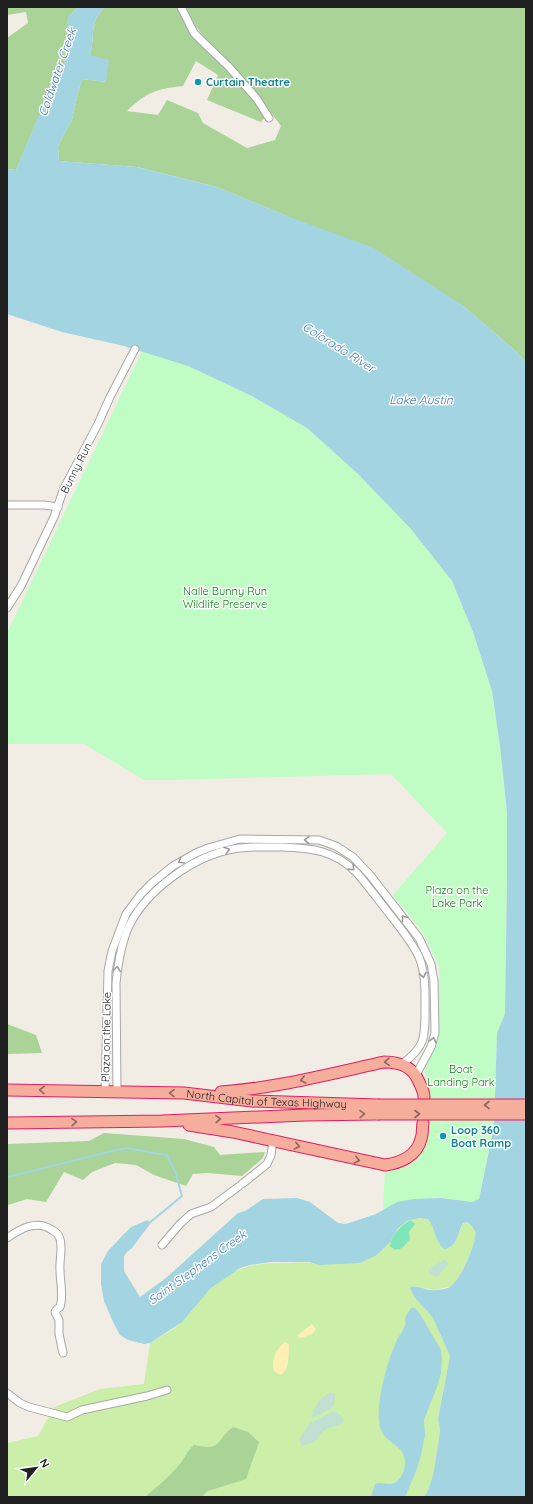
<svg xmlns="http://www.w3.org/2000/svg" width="533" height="1504" viewBox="0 0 533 1504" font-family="Quicksand,sans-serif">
  <rect width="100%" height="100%" fill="#f1ede5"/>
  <path fill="#cbeea8" d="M414,1218L428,1219L453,1245L456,1241L463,1223L466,1222C470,1224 473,1227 475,1231C478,1243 460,1277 452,1286L434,1290L414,1286L415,1298L428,1312L433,1318L450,1356L438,1418L440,1431L434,1471L429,1488L424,1497H7V1443L38,1436L54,1407L100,1389L144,1384L150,1343C161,1336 174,1330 183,1321C190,1314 195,1306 201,1299C226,1271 246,1262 284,1263C298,1263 307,1261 320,1265Z"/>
  <g fill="#a9d397">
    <polygon points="7,7 78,7 68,17 66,59 52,85 16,170 7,169 7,38 28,23 26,12 7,15"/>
    <path d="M105,7H178C188,37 206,48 226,69C241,84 254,99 265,117L261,122L207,100L218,75L196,61L183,86C156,89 147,92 127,111L158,115L167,100L198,113L203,123L247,148L275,140L281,126C268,108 254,90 239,73C223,54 193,32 186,7H526V363L518,353L462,305L287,216L217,187L137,167L59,161L58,147L64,134L72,120L78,93L82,79L106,82L90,55C94,43 91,28 97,17C99,13 103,10 105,7Z"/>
    <polygon points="7,1024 36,1035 42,1053 7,1054"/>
    <polygon points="104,1133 184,1139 214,1147 220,1155 265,1152 263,1158 242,1176 208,1173 193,1174 186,1186 154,1175 136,1165 115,1163 92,1172 83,1180 64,1172 46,1202 27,1199 8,1205 7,1207 7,1144 89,1141"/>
    <path d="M233,1427L248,1432L259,1442L246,1479L208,1491L201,1497H145C157,1487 169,1477 179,1465C185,1458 187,1451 194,1445C223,1451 214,1442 233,1427Z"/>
  </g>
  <g fill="#c1e0d1">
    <polygon points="444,1260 447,1261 448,1264 437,1277 429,1274 428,1270"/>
    <path d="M331,1392L335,1394L334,1406L321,1414L312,1418C313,1405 320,1398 331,1392Z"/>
    <path d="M331,1412H337L344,1420C337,1429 332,1424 325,1430C314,1439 319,1442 302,1446L299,1440L309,1424Z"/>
  </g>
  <g fill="#ffefb5">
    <polygon points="312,1324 316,1329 312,1334 301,1338 299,1338 298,1335"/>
    <path d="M285,1342L289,1344C288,1352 291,1371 280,1375L274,1371C271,1361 276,1348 285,1342Z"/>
  </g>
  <polygon fill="#c0fdc4" points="142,351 188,366 252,396 307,428 358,474 411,529 452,581 473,632 492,691 500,746 507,812 507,879 505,1014 497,1033 494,1126 480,1193 479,1199 472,1202 441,1198 398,1202 383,1210 385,1169 396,1170 407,1166 417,1159 424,1147 430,1125 425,1074 427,1064 435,1048 439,1029 439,966 423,933 393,895 447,833 391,774 169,780 144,780 84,744 7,744 7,633"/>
  <path fill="#7ee5bc" d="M409,1221H412L415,1224L409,1232L410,1239L402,1248L395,1250L390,1246C391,1236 401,1226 409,1221Z"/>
  <g fill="#a3d4e1">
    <path d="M78,7H105C103,10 99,13 97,17C91,28 94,43 90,55L109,60L106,82L82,79L78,93L72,120L64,134L58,147L59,161L137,167L217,187L287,216L374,248L462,305L518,353L526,363V1497H424L429,1488L434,1471L440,1431L438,1419L450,1356L433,1318L428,1312L415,1298L410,1288C416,1284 423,1289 430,1290C435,1291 443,1289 448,1288C459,1284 478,1241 475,1231C473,1227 470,1224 467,1222L463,1223C457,1234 458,1247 444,1249C435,1242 435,1227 428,1219L419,1218L407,1221L398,1228L390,1242L380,1252L375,1256L360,1263L320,1265L309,1262H270L250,1265L240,1268L211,1288L182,1322L150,1343L144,1344L128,1340L120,1335L114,1324L104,1301L101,1284V1264L108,1251L124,1234L131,1227L148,1220L150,1224L132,1248L127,1252L124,1256V1271L140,1297L166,1278L238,1213L245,1211L263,1199L297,1198L310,1202L338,1223L346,1224L376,1214L397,1202L414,1199L441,1198L472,1202L479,1199L494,1126L497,1033L505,1014L507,879V812L500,746L492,691L473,632L452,581L411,529L358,474L307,428L252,396L188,366L124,346L62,332L7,314V169L16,170L52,84L66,59L68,17Z"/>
    <path d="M411,1308H415L420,1314L441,1350L442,1358L441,1373L437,1387L424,1420L425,1435L421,1455L415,1474L405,1497H371L375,1484C380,1482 384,1484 390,1484C400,1484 406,1469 405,1461C405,1446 386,1443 381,1430C373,1411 388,1357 398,1338C400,1334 403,1331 404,1328C406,1325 405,1322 405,1319C406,1315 409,1311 411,1308Z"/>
  </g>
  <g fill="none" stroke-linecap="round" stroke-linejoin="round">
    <polyline stroke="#a3d4e1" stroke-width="2" points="7,1177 125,1148 167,1155 175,1171 182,1196 148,1224"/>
    <defs>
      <g id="minor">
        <polyline points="181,7 194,33 202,41 229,67 257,99 269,118"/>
        <polyline points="7,505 44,505 58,507"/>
        <polyline points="7,608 21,586 54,517 64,488 98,424 110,397 135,349"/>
        <polyline points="105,1092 108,971 112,951 126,914 141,894 152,883 173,866 196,853 208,848 240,839 319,840 336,846 353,857 370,875 419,938 431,964 434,981 435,1033 431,1047 416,1075"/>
        <path d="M117,1092L116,983C118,963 121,942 130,924C148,889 194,856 233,849C249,846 265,847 281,847C312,848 334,850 357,873C369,887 380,902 391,916C401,929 412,942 419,957C426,974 425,993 425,1011C425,1038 425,1047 402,1064"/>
        <polyline points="242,1184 267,1164 271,1155 273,1141"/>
        <path d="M7,1238C20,1229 37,1219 52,1230C56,1232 59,1235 60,1239C63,1249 59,1261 60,1270C60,1283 64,1295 60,1307L57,1309L55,1312L59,1320V1334L63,1353"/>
        <polyline points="162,1245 180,1224 191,1214 211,1207 238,1187"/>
        <polyline points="7,1393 20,1403 29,1407 67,1417 82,1410 147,1396 167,1390"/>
      </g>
      <g id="trunk">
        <path id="s1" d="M7,1090L184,1093L252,1101L378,1105"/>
        <path d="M221,1092C276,1088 330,1074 384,1062C401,1062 413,1067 419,1082C422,1088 424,1092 424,1097"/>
        <polyline points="7,1123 162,1121 305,1115 378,1114"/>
        <path d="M189,1125L233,1132L385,1165C400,1163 417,1156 421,1139C423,1134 422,1128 423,1123"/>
      </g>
    </defs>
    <use href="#minor" stroke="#a7a7a7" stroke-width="9"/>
    <use href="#trunk" stroke="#e81963" stroke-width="13"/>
    <use href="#minor" stroke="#fff" stroke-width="7"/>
    <use href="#trunk" stroke="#f6ae9c" stroke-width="11"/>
    <defs>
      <g id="trunk-bridge">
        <polyline points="378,1105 526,1105"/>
        <polyline points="378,1114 526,1114"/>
      </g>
    </defs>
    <use href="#trunk-bridge" stroke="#e81963" stroke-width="13" stroke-linecap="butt"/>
    <use href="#trunk-bridge" stroke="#f6ae9c" stroke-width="11"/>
  </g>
  <defs><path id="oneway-chevron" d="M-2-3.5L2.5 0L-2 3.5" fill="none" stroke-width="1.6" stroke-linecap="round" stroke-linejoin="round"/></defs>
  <g stroke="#9b9b9b">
    <use href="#oneway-chevron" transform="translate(307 840) rotate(-178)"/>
    <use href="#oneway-chevron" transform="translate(227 850) rotate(-16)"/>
    <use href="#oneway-chevron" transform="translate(181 861) rotate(149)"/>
    <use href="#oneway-chevron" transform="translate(352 868) rotate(44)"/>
    <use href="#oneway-chevron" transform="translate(404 918) rotate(-128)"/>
    <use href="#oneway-chevron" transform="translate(117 969) rotate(-83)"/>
    <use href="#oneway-chevron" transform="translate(423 975) rotate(79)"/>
    <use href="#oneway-chevron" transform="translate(433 1040) rotate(-75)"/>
  </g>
  <g stroke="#8b675e">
    <use href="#oneway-chevron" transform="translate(387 1062) rotate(176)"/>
    <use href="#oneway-chevron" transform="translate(303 1080) rotate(167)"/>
    <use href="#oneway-chevron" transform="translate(42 1090) rotate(-179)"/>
    <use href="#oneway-chevron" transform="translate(172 1093) rotate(-179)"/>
    <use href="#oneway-chevron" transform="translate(487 1105) rotate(180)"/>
    <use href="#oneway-chevron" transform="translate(362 1114) rotate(-1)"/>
    <use href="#oneway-chevron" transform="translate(417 1114)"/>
    <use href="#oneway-chevron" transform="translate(218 1119) rotate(-2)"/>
    <use href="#oneway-chevron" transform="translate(74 1122) rotate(-1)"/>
    <use href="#oneway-chevron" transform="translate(297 1146) rotate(13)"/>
    <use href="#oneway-chevron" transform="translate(357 1160) rotate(13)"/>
  </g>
  <g fill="#0f9aa8" stroke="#fff" stroke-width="1.5">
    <circle cx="198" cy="82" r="4"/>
    <circle cx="443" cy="1136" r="4"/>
  </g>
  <g text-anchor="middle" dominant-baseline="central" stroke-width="3" stroke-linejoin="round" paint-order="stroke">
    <g font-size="11" font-weight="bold" fill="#0d838f" stroke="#fff" text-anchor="start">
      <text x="206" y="82">Curtain Theatre</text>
      <text x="451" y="1130">Loop 360<tspan x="451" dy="13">Boat Ramp</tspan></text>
    </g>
    <g font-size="11" fill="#202020" stroke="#fff">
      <text transform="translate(76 468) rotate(-63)">Bunny Run</text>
      <text transform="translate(106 1037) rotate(-89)">Plaza on the Lake</text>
      <text stroke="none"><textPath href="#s1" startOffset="260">North Capital of Texas Highway</textPath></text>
    </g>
    <g font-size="11" fill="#04870d" stroke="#fff">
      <text x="225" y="591">Nalle Bunny Run<tspan x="225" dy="13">Wildlife Preserve</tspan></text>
      <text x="457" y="890">Plaza on the<tspan x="457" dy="13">Lake Park</tspan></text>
      <text x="461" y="1069">Boat<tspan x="461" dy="13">Landing Park</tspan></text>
    </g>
    <g font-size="12" font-style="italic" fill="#417aaf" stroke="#fff">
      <text transform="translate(57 72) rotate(-71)">Coldwater Creek</text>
      <text transform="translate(339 347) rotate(32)">Colorado River</text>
      <text x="421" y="399">Lake Austin</text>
      <text transform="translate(197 1267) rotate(-36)">Saint Stephens Creek</text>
    </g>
  </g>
  <rect width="533" height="1504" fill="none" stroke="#202020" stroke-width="16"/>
  <g transform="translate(36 1468) rotate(61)" stroke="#ffffff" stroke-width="3" paint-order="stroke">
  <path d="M0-3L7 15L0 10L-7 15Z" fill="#202020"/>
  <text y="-6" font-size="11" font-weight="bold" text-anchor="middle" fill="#202020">N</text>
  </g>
</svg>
